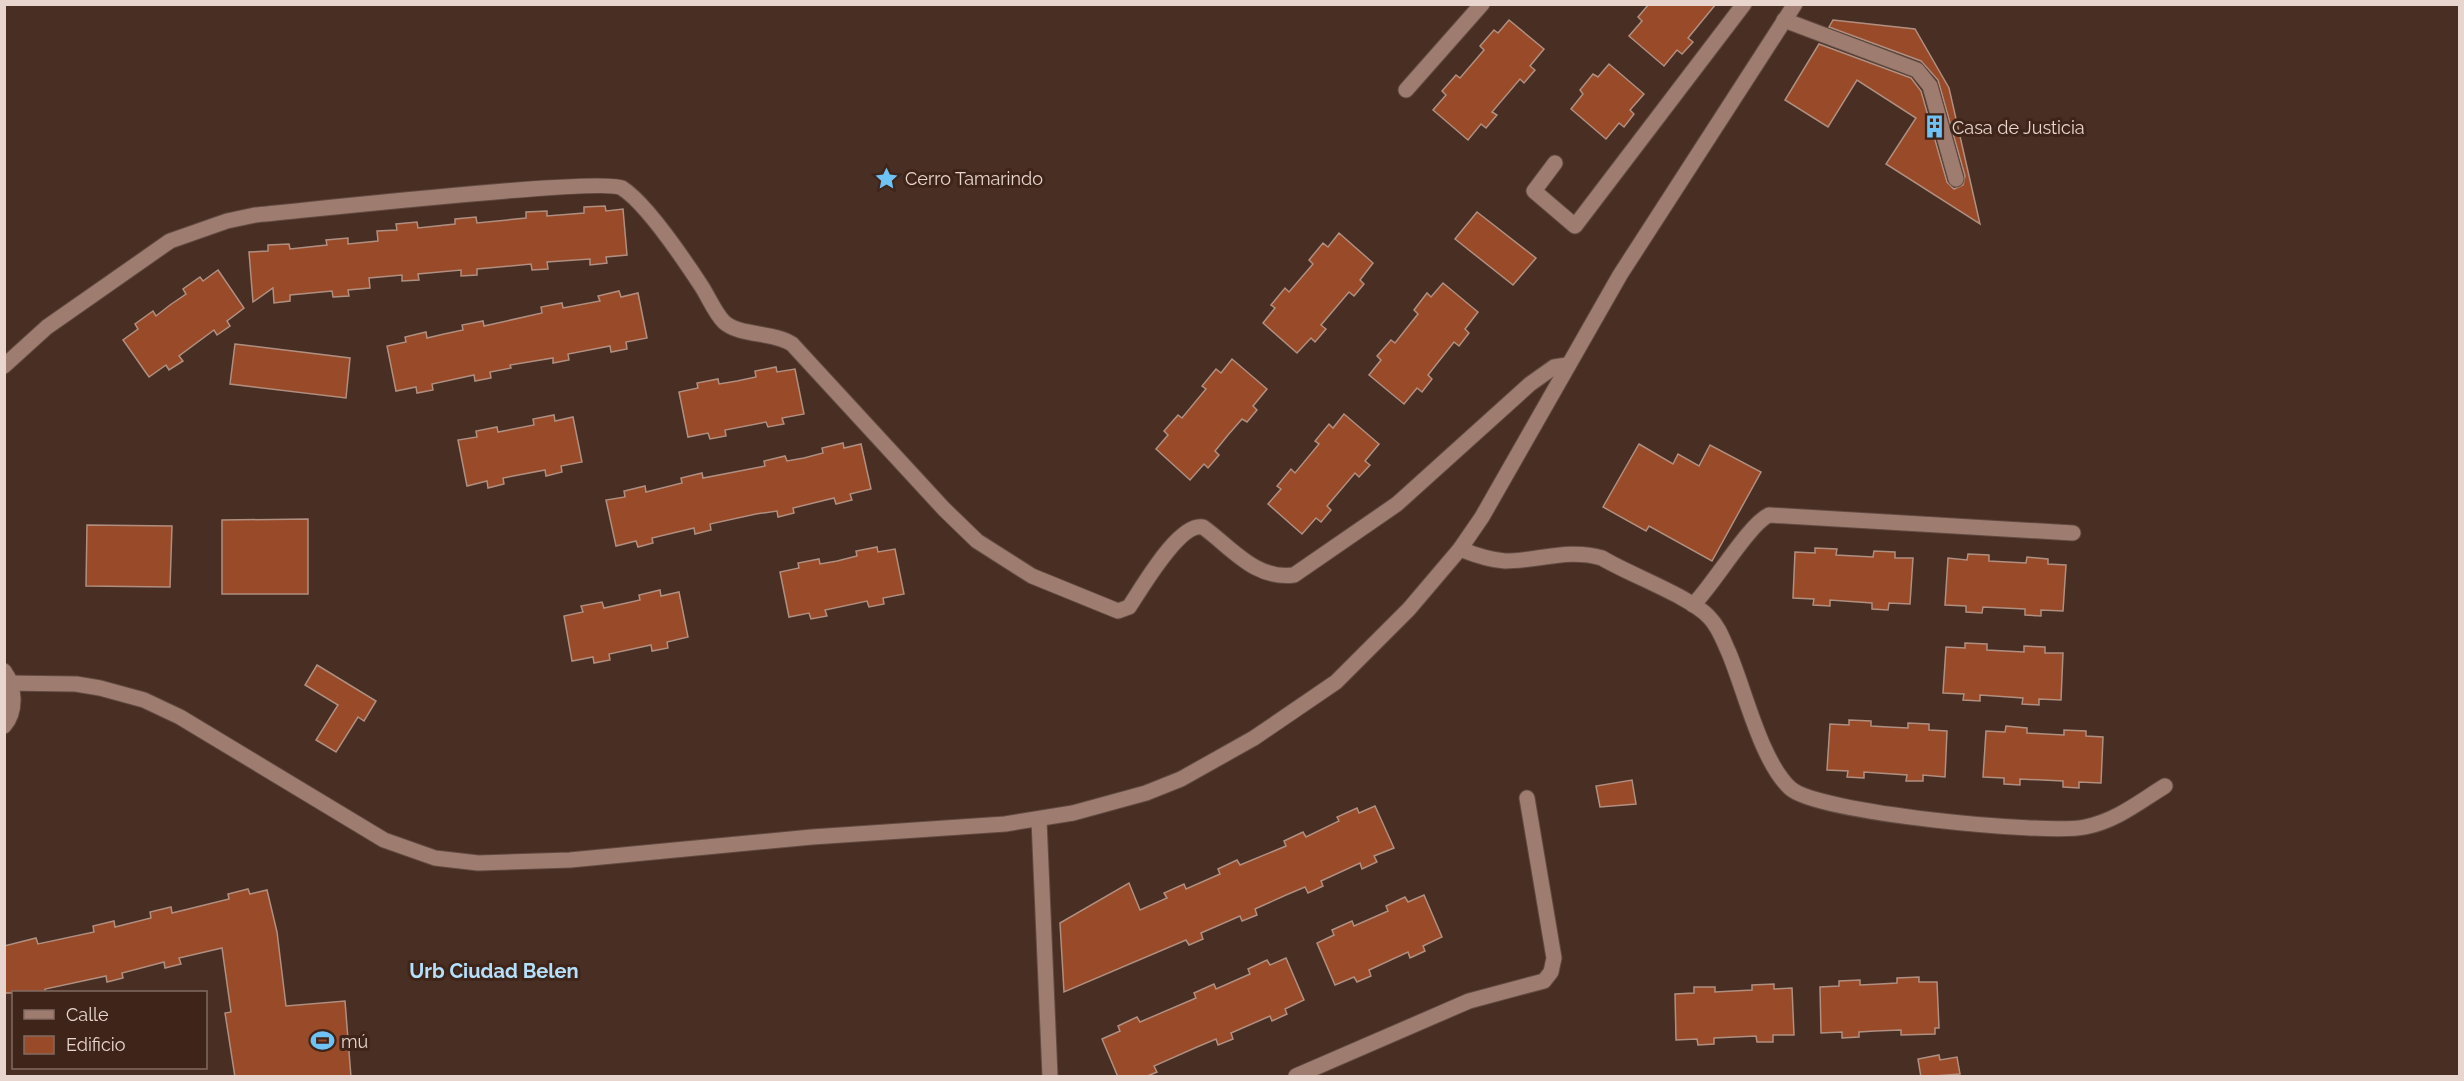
<svg xmlns="http://www.w3.org/2000/svg" width="2464" height="1081" viewBox="0 0 2464 1081" font-family="Raleway,sans-serif">
  <rect width="100%" height="100%" fill="#492e23"/>
  <g fill="#994a28" stroke="#b08f81" stroke-width="1.5">
    <polygon points="1649,4 1716,4 1688,38 1693,42 1682,54 1677,50 1664,66 1629,36 1642,21 1638,17"/>
    <polygon points="1509,20 1544,49 1530,66 1535,70 1524,83 1520,79 1492,112 1497,115 1486,128 1481,124 1468,140 1433,110 1446,95 1442,91 1456,75 1460,78 1484,50 1480,46 1494,30 1498,33"/>
    <polygon points="1833,20 1915,29 1949,88 1980,224 1886,164 1916,118 1857,80 1828,127 1785,100 1819,44 1911,78 1921,91 1947,182 1954,189 1963,185 1965,176 1938,80 1921,61 1829,27"/>
    <polygon points="1609,64 1644,94 1630,110 1634,114 1624,127 1619,123 1606,139 1571,109 1583,94 1580,90 1593,74 1598,77"/>
    <polygon points="605,206 606,211 623,209 627,255 606,257 607,263 590,265 590,259 547,262 548,269 532,270 531,264 477,269 477,275 461,276 461,270 418,274 419,280 402,281 402,275 369,278 370,288 348,290 349,296 333,297 332,291 290,295 290,301 274,303 273,288 253,302 249,252 268,251 268,245 289,244 290,249 327,245 326,240 348,238 348,244 378,241 377,231 397,230 396,224 417,222 418,228 455,224 455,219 476,217 477,223 526,218 526,212 547,211 547,216 584,213 584,207"/>
    <polygon points="1477,212 1536,258 1513,285 1455,239"/>
    <polygon points="1339,233 1373,263 1360,280 1364,284 1354,296 1349,292 1321,325 1326,329 1315,342 1311,338 1297,353 1263,323 1275,308 1271,305 1285,288 1289,292 1313,264 1309,260 1323,243 1328,247"/>
    <polygon points="218,270 244,308 227,321 230,326 217,335 214,330 179,356 183,361 169,370 166,365 149,377 123,340 138,329 135,324 153,311 156,316 170,305 186,294 183,289 200,277 203,281"/>
    <polygon points="1443,283 1478,312 1465,329 1469,333 1459,346 1454,342 1428,375 1432,379 1422,392 1417,388 1404,404 1369,375 1381,360 1377,356 1391,340 1395,343 1406,329 1418,314 1414,310 1427,293 1431,297"/>
    <polygon points="619,291 621,297 638,293 647,338 626,342 627,349 611,352 610,346 568,354 569,360 553,363 553,358 510,365 511,368 490,372 491,378 475,381 474,375 432,384 433,390 417,393 416,387 396,391 387,346 406,342 405,337 426,332 427,338 444,334 463,330 462,325 483,321 484,326 542,313 541,307 562,303 563,308 600,301 598,296"/>
    <polygon points="235,344 350,358 346,398 230,384"/>
    <polygon points="1232,359 1267,389 1253,406 1257,410 1247,422 1242,419 1228,435 1215,451 1219,455 1208,468 1204,464 1190,480 1156,449 1168,435 1164,431 1178,415 1182,418 1206,389 1202,386 1216,369 1221,373"/>
    <polygon points="776,367 777,372 795,369 804,414 782,418 784,424 768,427 766,422 725,430 726,436 710,439 708,433 688,437 679,392 698,388 697,383 718,379 719,384 737,381 756,377 755,371"/>
    <polygon points="1344,414 1379,444 1365,461 1370,465 1359,477 1355,473 1327,506 1331,510 1321,522 1316,518 1302,534 1268,504 1281,489 1277,486 1291,469 1295,473 1319,444 1315,441 1329,424 1333,428"/>
    <polygon points="554,415 555,421 573,417 582,462 561,466 562,472 546,476 545,470 503,478 504,484 488,488 487,481 467,486 458,440 477,437 476,431 497,427 498,432 534,425 533,419"/>
    <polygon points="843,443 844,448 861,444 871,489 850,494 852,500 836,504 834,498 793,508 794,513 778,517 777,511 756,514 710,524 711,530 695,534 694,528 652,538 653,543 638,547 636,541 616,546 606,500 625,497 624,491 645,486 646,492 682,483 681,478 702,473 703,478 765,466 764,461 785,456 787,461 804,458 823,453 822,448"/>
    <polygon points="1639,444 1673,464 1678,454 1699,466 1710,445 1761,472 1712,561 1649,526 1646,531 1603,507"/>
    <polygon points="308,519 308,594 222,594 222,520"/>
    <polygon points="87,525 172,526 170,587 86,586"/>
    <polygon points="877,547 878,552 895,549 904,594 883,598 884,604 869,607 867,601 825,610 827,616 811,619 809,613 789,617 780,572 799,568 798,563 819,559 820,564 837,561 857,556 856,551"/>
    <polygon points="1815,548 1837,549 1836,555 1873,557 1874,551 1895,552 1895,558 1913,558 1910,604 1889,603 1888,610 1872,609 1872,603 1830,600 1830,606 1813,605 1814,599 1793,598 1795,552 1815,553"/>
    <polygon points="1968,554 1989,555 1989,561 2026,563 2027,557 2048,559 2048,564 2066,565 2063,611 2041,610 2041,616 2025,615 2025,609 1983,607 1982,613 1966,612 1966,606 1945,605 1948,558 1967,560"/>
    <polygon points="660,590 661,596 679,592 688,637 667,642 668,648 652,651 651,645 609,654 610,660 594,663 593,657 572,661 564,616 583,612 581,606 602,602 604,608 640,600 639,595"/>
    <polygon points="1965,643 1987,644 1987,650 2024,652 2024,646 2045,647 2045,653 2063,653 2061,700 2039,699 2039,705 2022,704 2023,698 1980,695 1980,701 1963,700 1964,694 1943,693 1946,647 1965,648"/>
    <polygon points="317,665 376,701 364,721 358,717 336,752 316,740 338,705 305,685"/>
    <polygon points="1849,720 1871,721 1871,726 1888,727 1908,728 1908,723 1929,724 1929,730 1947,731 1945,777 1923,775 1923,781 1906,781 1907,775 1864,772 1864,778 1847,777 1848,771 1827,770 1830,724 1849,725"/>
    <polygon points="2006,726 2027,728 2027,733 2045,734 2064,735 2064,730 2086,731 2086,736 2103,737 2101,783 2079,782 2079,788 2063,787 2063,781 2020,779 2020,785 2004,784 2004,778 1983,777 1986,731 2005,732"/>
    <polygon points="1632,780 1636,804 1600,807 1596,786"/>
    <polygon points="1375,806 1394,848 1374,856 1377,862 1362,869 1360,863 1321,881 1323,886 1308,893 1305,887 1286,895 1255,909 1257,915 1242,921 1240,916 1201,933 1203,939 1189,945 1186,940 1064,992 1060,923 1129,883 1140,910 1167,898 1164,893 1184,884 1186,889 1220,874 1218,869 1237,860 1240,865 1286,846 1284,841 1303,832 1306,837 1339,821 1337,817 1357,808 1359,813"/>
    <polygon points="248,889 250,894 267,890 277,932 286,1006 345,1001 351,1077 235,1077 225,1013 231,1012 222,948 179,958 181,964 165,968 164,962 122,973 123,978 107,982 106,976 45,989 45,993 4,993 4,946 36,938 38,944 94,932 93,926 114,921 115,927 151,918 150,912 171,907 172,913 229,899 228,894"/>
    <polygon points="1424,895 1442,937 1423,946 1425,951 1410,958 1408,952 1369,970 1371,976 1357,982 1354,977 1335,985 1317,943 1334,935 1332,930 1352,921 1354,926 1388,911 1386,906 1405,897 1408,902"/>
    <polygon points="1286,958 1304,1000 1285,1009 1287,1014 1272,1021 1270,1016 1231,1033 1233,1039 1218,1045 1216,1039 1197,1047 1154,1066 1157,1072 1145,1077 1118,1077 1102,1039 1120,1031 1118,1026 1137,1017 1140,1022 1196,998 1194,993 1214,984 1216,989 1250,974 1248,969 1267,960 1270,965"/>
    <polygon points="1919,977 1919,982 1937,982 1939,1028 1935,1028 1935,1034 1901,1035 1901,1030 1875,1031 1859,1032 1859,1037 1842,1038 1842,1032 1821,1033 1820,987 1839,986 1839,981 1860,980 1860,985 1880,984 1897,983 1897,978"/>
    <polygon points="1774,984 1774,989 1792,988 1794,1035 1773,1035 1773,1042 1757,1042 1756,1036 1714,1038 1714,1044 1698,1045 1697,1039 1676,1040 1675,994 1694,993 1694,987 1715,987 1715,992 1733,991 1752,990 1752,985"/>
    <polygon points="1939,1055 1940,1060 1957,1057 1960,1074 1921,1077 1918,1059"/>
  </g>
  <g fill="none" stroke-linecap="round" stroke-linejoin="round">
    <defs>
      <g id="minor">
        <polyline points="1784,20 1917,70 1930,86 1956,179"/>
        <polyline points="1406,90 1482,4"/>
        <polyline points="1555,163 1534,191 1575,226 1744,4"/>
        <path d="M4,366L47,327L170,241L227,221L255,215C300,211 603,177 622,188C647,204 685,261 702,287C709,298 715,313 724,322C739,336 774,332 792,344L944,509L977,541L1032,576L1118,611L1129,607C1142,588 1179,522 1203,527C1232,548 1255,580 1294,575L1397,504L1530,384L1554,367L1567,365"/>
        <path d="M1460,549C1475,555 1489,560 1505,561C1539,561 1568,548 1602,558C1628,574 1691,597 1709,617C1719,627 1723,640 1729,653C1745,691 1761,761 1790,788C1816,813 2046,835 2085,827C2116,821 2139,802 2165,786"/>
        <path d="M1693,605C1714,584 1749,524 1769,515L2073,533"/>
        <path d="M4,671C15,686 17,711 4,726"/>
        <polyline points="4,683 76,684 100,688 144,700 180,717 384,840 435,858 478,863 570,860 812,837 1005,824 1073,813 1146,793 1181,779 1254,738 1336,682 1409,609 1460,549 1482,517 1620,275 1795,4"/>
        <polyline points="1039,820 1050,1076"/>
        <polyline points="1296,1076 1469,1001 1544,981 1551,972 1554,958 1527,798"/>
      </g>
    </defs>
    <use href="#minor" stroke="#624b42" stroke-width="17"/>
    <use href="#minor" stroke="#9e7d70" stroke-width="15"/>
  </g>
  <defs>
    <symbol id="building-bare" viewBox="-9 -9 18 18"><path d="M-4-6H4V6H1V3H-1V6H-4ZM-2.5-4.3h1.7v1.8h-1.7ZM.8-4.3h1.7v1.8H.8ZM-2.5-1h1.7V.8h-1.7ZM.8-1h1.7V.8H.8Z" fill="#6fc2f4" stroke="#3e2419" stroke-width="2.5" paint-order="stroke"/></symbol>
    <symbol id="sight-bare" viewBox="-9 -9 18 18"><path d="M0-6L1.8-2.2L6-1.7L2.9 1.2L3.7 5.4L0 3.3L-3.7 5.4L-2.9 1.2L-6-1.7L-1.8-2.2Z" fill="#6fc2f4" stroke="#3e2419" stroke-width="2.5" paint-order="stroke"/></symbol>
    <symbol id="stadium-bare" viewBox="-9 -9 18 18"><path d="M0-5a6.5 5 0 1 0 0 10a6.5 5 0 1 0 0-10ZM-3.5-1.8h7v3.6h-7Z" fill="#6fc2f4" stroke="#3e2419" stroke-width="2.5" paint-order="stroke"/></symbol>
  </defs>
  <g fill-rule="evenodd">
    <use href="#building-bare" x="1918" y="110" width="33" height="33"/>
    <use href="#sight-bare" x="870" y="162" width="33" height="33"/>
    <use href="#stadium-bare" x="306" y="1024" width="33" height="33"/>
  </g>
  <g text-anchor="middle" dominant-baseline="central" stroke-width="6" stroke-linejoin="round" paint-order="stroke">
    <g font-size="18" fill="#e7d5ce" stroke="#3e2419" text-anchor="start">
      <text x="1952" y="127">Casa de Justicia</text>
      <text x="905" y="178">Cerro Tamarindo</text>
      <text x="341" y="1041">mú</text>
    </g>
    <g font-size="20" font-weight="bold" fill="#b4e0fc" stroke="#3e2419">
      <text x="494" y="971">Urb Ciudad Belen</text>
    </g>
  </g>
  <rect width="2464" height="1081" fill="none" stroke="#e7d5ce" stroke-width="12"/>
  <rect x="12" y="991" width="195" height="78" fill="#3e2419" stroke="#826b61" stroke-width="1.5"/>
  <rect x="24" y="1010" width="30" height="9" fill="#9e7d70" stroke="#826b61" stroke-width="1.5"/>
  <text x="66" y="1021" font-size="18" fill="#e7d5ce">Calle</text>
  <rect x="24" y="1036" width="30" height="18" fill="#994a28" stroke="#826b61" stroke-width="1.5"/>
  <text x="66" y="1051" font-size="18" fill="#e7d5ce">Edificio</text>
</svg>
